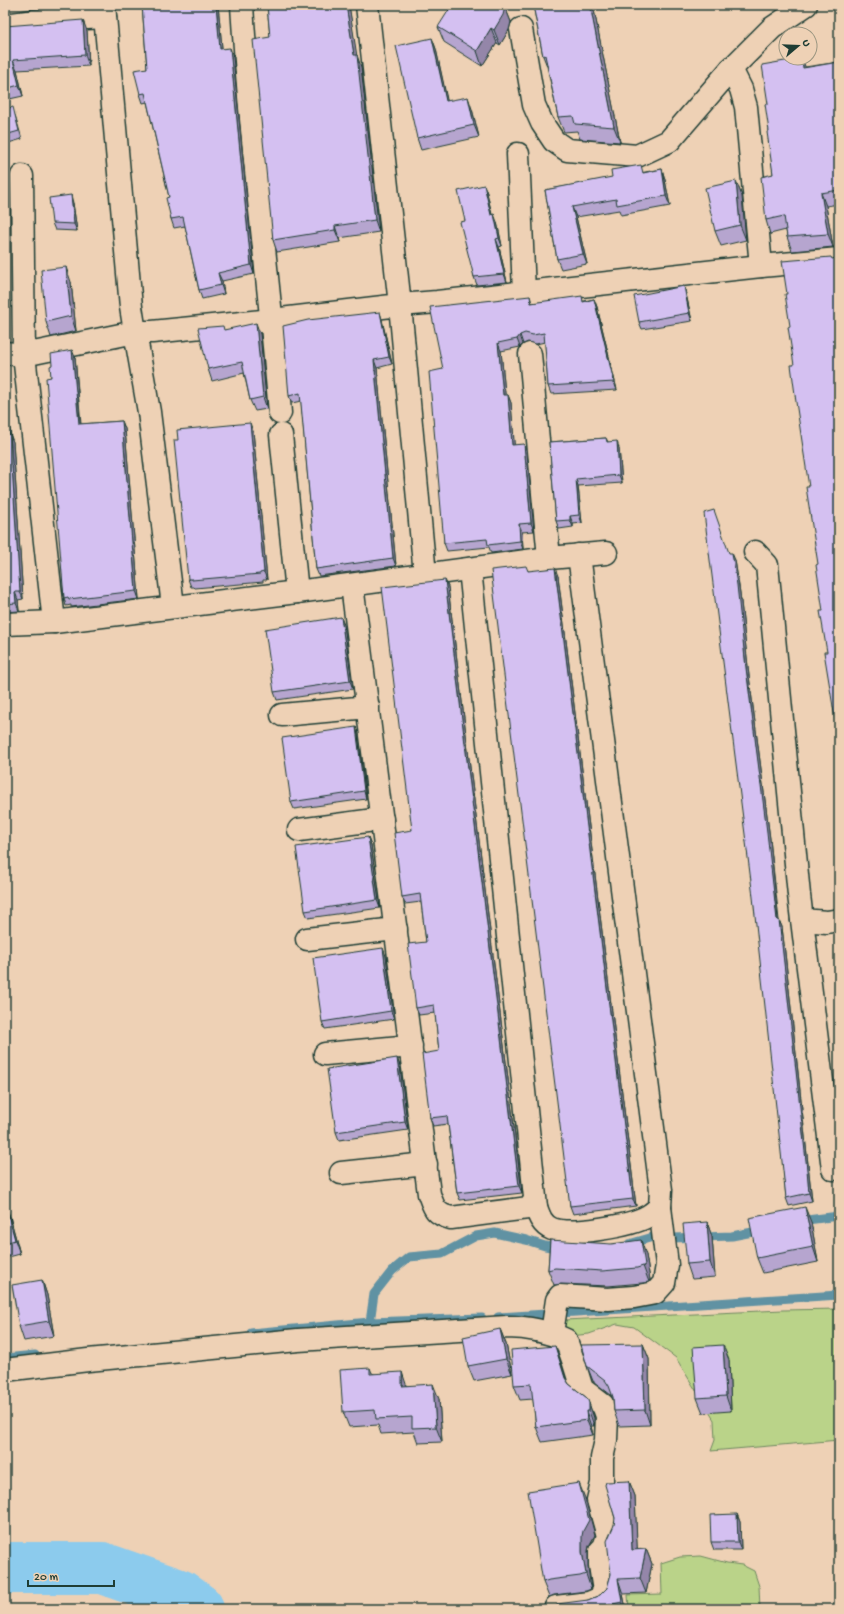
<svg xmlns="http://www.w3.org/2000/svg" width="844" height="1614" viewBox="0 0 844 1614" font-family="'Gochi Hand',sans-serif">
  <rect width="100%" height="100%" fill="#eed1b5"/>
  <filter id="ink" filterUnits="userSpaceOnUse"><feTurbulence type="fractalNoise" baseFrequency=".025" numOctaves="2"/><feDisplacementMap in="SourceGraphic" scale="8" xChannelSelector="R" yChannelSelector="G"/><feConvolveMatrix kernelMatrix="1 2 1 2 8 2 1 2 1" color-interpolation-filters="sRGB"/></filter>
  <g filter="url(#ink)">
    <g fill="#bad389" stroke="#6c885e">
      <polygon points="839,1309 839,1440 711,1451 715,1440 714,1420 676,1358 634,1327 617,1324 589,1334 570,1336 563,1330 564,1320 783,1310"/>
      <polygon points="701,1556 727,1563 742,1565 754,1571 759,1586 760,1609 629,1609 628,1595 662,1594 661,1563 680,1557"/>
    </g>
    <g fill="none" stroke-linecap="round" stroke-linejoin="round">
      <g stroke="#6092a3" stroke-width="9">
        <polyline points="799,1221 839,1216"/>
        <polyline points="673,1238 732,1236 763,1230"/>
        <polyline points="629,1244 653,1237"/>
        <polyline points="498,1317 839,1295"/>
        <polyline points="370,1322 374,1294 392,1271 409,1257 442,1254 476,1236 495,1233 526,1240 545,1246 562,1249"/>
        <polyline points="251,1333 370,1322 482,1318"/>
        <polyline points="5,1358 35,1355"/>
      </g>
      <polyline stroke="#8ccbed" stroke-width="52" points="5,1568 102,1568 179,1595 198,1609"/>
      <defs>
        <g id="minor">
          <polyline points="104,5 131,307 135,332 152,332 272,320 400,305 437,302 761,266 839,259"/>
          <path d="M242,5C250,141 269,277 280,413"/>
          <polyline points="367,5 400,305 425,575"/>
          <polyline points="5,25 34,21 105,17"/>
          <polyline points="521,29 534,105 542,123 554,141 567,150 637,156 669,141 731,69 772,28 806,5"/>
          <polyline points="731,69 741,89 746,107 761,266"/>
          <polyline points="518,154 524,292"/>
          <polyline points="22,176 24,355 54,622"/>
          <polyline points="5,353 24,355 135,332 149,412 173,606"/>
          <polyline points="530,354 549,558"/>
          <polyline points="281,435 297,592"/>
          <polyline points="755,552 767,565 799,895 802,920 827,922 839,920"/>
          <path d="M470,569L536,1207C539,1216 542,1225 552,1229C570,1236 631,1226 648,1216C652,1214 656,1210 660,1207L661,1190L579,555"/>
          <path d="M352,585L429,1194C434,1208 435,1214 451,1218L536,1207"/>
          <polyline points="5,624 54,622 297,592 549,558 606,553"/>
          <polyline points="282,715 368,707"/>
          <polyline points="299,830 382,819"/>
          <polyline points="802,920 833,1169"/>
          <polyline points="307,939 396,929"/>
          <polyline points="325,1054 411,1046"/>
          <polyline points="341,1173 426,1164"/>
          <polyline points="552,1333 557,1300 560,1296 608,1299 634,1297 655,1293 664,1283 667,1265 660,1207"/>
          <path d="M5,1370L88,1360L298,1340L507,1327C528,1327 547,1331 566,1340L574,1363L582,1389L603,1405L607,1416L606,1440L602,1458V1483L598,1500L608,1536L604,1547L600,1551V1565L604,1591L601,1598L589,1603L556,1607L555,1609"/>
        </g>
      </defs>
      <use href="#minor" stroke="#1f3d34" stroke-width="25"/>
      <use href="#minor" stroke="#eed1b5" stroke-width="22"/>
    </g>
    <g fill="#b6a5cf" stroke="#1f3d34">
      <polygon points="142,5 218,5 222,49 233,56 254,274 222,281 224,294 202,299 199,290 185,226 174,228 171,219 169,197 147,102 143,103 140,94 147,68"/>
      <polygon points="267,5 349,5 356,55 361,67 379,232 339,238 340,242 277,252 273,240 270,37"/>
      <polygon points="533,5 593,5 620,142 580,139 577,131 564,132 558,117 547,66 543,56"/>
      <polygon points="505,7 511,22 509,30 500,45 497,43 482,66 444,42 438,27"/>
      <polygon points="5,26 87,31 89,66 17,70 23,96 5,100"/>
      <polygon points="432,38 436,49 447,101 472,109 479,137 421,150 417,138"/>
      <polygon points="839,62 839,204 826,206 833,247 792,251 787,237 786,230 770,234 766,220 773,174 769,131 768,104 805,67"/>
      <polygon points="5,109 15,115 22,139 5,144"/>
      <polygon points="662,169 665,180 670,206 621,215 619,210 576,217 587,264 561,269 557,259 545,190"/>
      <polygon points="736,181 742,196 746,240 721,246 715,231"/>
      <polygon points="484,185 487,193 492,215 497,222 502,246 499,247 507,282 477,285 474,277 465,221"/>
      <polygon points="73,203 77,231 55,230 52,223"/>
      <polygon points="71,282 76,331 51,337 46,322"/>
      <polygon points="686,294 692,321 642,329 639,322"/>
      <polygon points="530,296 532,303 584,301 594,299 597,307 617,390 551,394 548,386 545,342 536,344 528,342 523,344 520,347 501,351 505,395 508,395 511,403 514,445 527,452 534,531 522,532 523,549 491,553 489,547 447,551 444,543 443,369"/>
      <polygon points="382,320 392,364 377,368 396,566 319,576 316,569 301,401 292,403 289,396"/>
      <polygon points="225,330 260,334 267,409 255,411 250,400 244,373 212,381 208,369"/>
      <polygon points="75,357 81,424 122,421 125,429 139,599 71,607 71,605 66,606 64,598 51,377 52,365"/>
      <polygon points="5,381 10,434 13,442 23,599 18,600 19,611 5,612"/>
      <polygon points="253,431 267,580 263,580 263,582 195,588 194,587 191,587 188,579"/>
      <polygon points="606,438 608,442 619,448 622,483 578,486 582,523 573,524 573,527 559,529 556,521 549,442"/>
      <polygon points="729,553 735,560 740,593 749,676 770,839 779,920 782,927 785,953 812,1201 789,1206 786,1198"/>
      <polygon points="528,571 558,576 636,1206 573,1214 570,1206"/>
      <polygon points="445,580 448,587 522,1193 460,1200 457,1193 448,1124 433,1126 430,1118 439,1051 435,1013 419,1015 416,1008 426,942 421,902 405,904 402,897 412,830"/>
      <polygon points="344,625 353,689 277,700 274,692"/>
      <polygon points="356,727 358,735 366,799 294,809 291,802"/>
      <polygon points="368,837 371,845 380,908 308,918 305,911"/>
      <polygon points="386,956 394,1019 325,1029 322,1022"/>
      <polygon points="397,1058 400,1066 408,1130 339,1140 336,1132"/>
      <polygon points="5,1204 10,1217 20,1254 5,1258"/>
      <polygon points="707,1222 712,1237 715,1277 692,1279 687,1264"/>
      <polygon points="811,1222 818,1262 763,1273 757,1258"/>
      <polygon points="550,1240 646,1255 650,1280 649,1282 642,1283 608,1286 561,1284 554,1285 548,1270"/>
      <polygon points="42,1280 47,1295 54,1336 24,1341 19,1326"/>
      <polygon points="500,1329 506,1344 512,1374 474,1381 468,1366"/>
      <polygon points="643,1344 649,1359 650,1425 619,1426 614,1411 613,1399 611,1395 593,1381 587,1366"/>
      <polygon points="555,1346 566,1380 569,1384 587,1398 594,1418 594,1426 591,1426 593,1435 542,1442 536,1427 533,1399 520,1400 514,1385"/>
      <polygon points="729,1360 731,1411 703,1413 697,1398"/>
      <polygon points="370,1368 372,1373 407,1385 439,1399 442,1442 418,1443 414,1432 381,1434 378,1425 349,1427 343,1412"/>
      <polygon points="629,1481 635,1496 637,1550 646,1549 652,1564 646,1593 623,1594 626,1609 558,1609 588,1600 600,1595 607,1588 611,1574 614,1525"/>
      <polygon points="585,1498 595,1535 589,1546 588,1551 588,1567 591,1589 586,1591 554,1595 549,1597 543,1582"/>
      <polygon points="737,1514 740,1522 741,1550 714,1550 711,1542"/>
    </g>
    <g fill="#9486a9" stroke="#1f3d34">
      <polygon points="216,5 218,5 223,58 220,49"/>
      <polygon points="346,5 349,5 358,63 357,55 361,67 379,232 375,220 354,55"/>
      <polygon points="590,5 593,5 620,142 614,127"/>
      <polygon points="505,7 511,22 509,30 500,45 494,30"/>
      <polygon points="83,20 87,31 89,66 85,55"/>
      <polygon points="491,28 497,43 482,66 477,51"/>
      <polygon points="432,38 436,49 450,113 446,101"/>
      <polygon points="230,48 233,56 254,274 251,265"/>
      <polygon points="802,58 807,72 803,68"/>
      <polygon points="13,60 17,70 23,96 19,85"/>
      <polygon points="468,97 472,109 479,137 474,125"/>
      <polygon points="662,169 665,180 670,206 666,196"/>
      <polygon points="736,181 742,196 746,240 740,225"/>
      <polygon points="484,185 487,193 494,223 491,215"/>
      <polygon points="821,193 826,206 833,247 828,234"/>
      <polygon points="71,195 73,203 77,231 74,224"/>
      <polygon points="572,207 576,217 587,264 583,254"/>
      <polygon points="494,214 497,222 502,246 499,238"/>
      <polygon points="335,226 339,238 340,242 335,230"/>
      <polygon points="496,239 499,247 507,282 504,274"/>
      <polygon points="66,267 71,282 76,331 71,316"/>
      <polygon points="218,273 222,281 224,294 221,285"/>
      <polygon points="684,286 686,294 692,321 689,313"/>
      <polygon points="594,299 597,307 617,390 614,382"/>
      <polygon points="380,312 382,320 392,364 389,357"/>
      <polygon points="256,323 260,334 267,409 263,397"/>
      <polygon points="520,335 523,344 520,347 517,339"/>
      <polygon points="498,343 501,351 506,403 503,395"/>
      <polygon points="72,350 75,357 81,432 79,424"/>
      <polygon points="374,360 377,368 396,566 393,558"/>
      <polygon points="5,381 11,442 8,434 5,403"/>
      <polygon points="508,395 511,403 515,453 512,445"/>
      <polygon points="122,421 125,429 139,599 136,591"/>
      <polygon points="250,423 253,431 267,580 264,572"/>
      <polygon points="10,434 13,442 23,599 20,592"/>
      <polygon points="617,441 619,448 622,483 619,475"/>
      <polygon points="524,444 527,452 534,531 531,523"/>
      <polygon points="576,479 578,486 582,523 579,515"/>
      <polygon points="570,516 573,524 573,527 570,520"/>
      <polygon points="519,524 522,532 523,549 520,541"/>
      <polygon points="732,553 735,560 740,593 749,676 770,839 779,928 777,920"/>
      <polygon points="555,568 558,576 636,1206 633,1199"/>
      <polygon points="445,580 448,587 522,1193 519,1186"/>
      <polygon points="15,592 18,600 19,611 16,603"/>
      <polygon points="341,617 344,625 353,689 350,681"/>
      <polygon points="356,727 358,735 366,799 364,791"/>
      <polygon points="368,837 371,845 380,908 377,900"/>
      <polygon points="779,920 782,927 785,953 812,1201 809,1193"/>
      <polygon points="383,948 386,956 394,1019 391,1011"/>
      <polygon points="397,1058 400,1066 408,1130 405,1122"/>
      <polygon points="5,1204 10,1217 20,1254 15,1240"/>
      <polygon points="805,1207 811,1222 818,1262 813,1247"/>
      <polygon points="707,1222 712,1237 715,1277 710,1262"/>
      <polygon points="641,1240 646,1255 650,1280 649,1282 643,1266"/>
      <polygon points="42,1280 47,1295 54,1336 49,1321"/>
      <polygon points="500,1329 506,1344 512,1374 506,1359"/>
      <polygon points="643,1344 649,1359 650,1425 645,1410"/>
      <polygon points="723,1345 729,1360 731,1411 726,1396"/>
      <polygon points="555,1346 560,1361 570,1393 565,1378"/>
      <polygon points="402,1372 407,1387 402,1386"/>
      <polygon points="433,1384 439,1399 442,1442 436,1427"/>
      <polygon points="589,1403 594,1418 594,1426 589,1411"/>
      <polygon points="586,1411 591,1426 593,1435 587,1420"/>
      <polygon points="629,1481 635,1496 638,1565 632,1550"/>
      <polygon points="579,1483 585,1498 595,1535 589,1546 588,1551 588,1567 591,1589 586,1574 582,1552"/>
      <polygon points="737,1514 740,1522 741,1550 738,1542"/>
      <polygon points="646,1549 652,1564 646,1593 640,1578"/>
      <polygon points="618,1579 623,1594 626,1609 625,1609 622,1602"/>
    </g>
    <g fill="#d4c0f1" stroke="#1f3d34">
      <polygon points="142,5 216,5 220,49 230,48 251,265 218,273 221,285 199,290 183,217 171,219 166,198 169,197 145,93 140,94 134,70 147,68"/>
      <polygon points="267,5 346,5 354,55 357,55 375,220 335,226 335,230 273,240 253,40 270,37"/>
      <polygon points="452,5 502,5 505,7 503,15 494,30 491,28 477,51 438,27"/>
      <polygon points="533,5 590,5 614,127 575,124 573,116 558,117 545,55 543,56"/>
      <polygon points="83,20 85,55 13,60 19,85 5,89 5,26"/>
      <polygon points="432,38 446,101 468,97 474,125 417,138 396,46"/>
      <polygon points="802,58 803,68 839,62 839,190 821,193 828,234 787,237 784,216 766,220 761,177 773,174 767,132 769,131 765,104 768,104 762,65"/>
      <polygon points="13,107 19,131 5,135 5,109"/>
      <polygon points="641,165 643,173 662,169 666,196 617,205 616,199 572,207 583,254 557,259 545,190 612,177 611,170"/>
      <polygon points="736,181 740,225 715,231 705,188"/>
      <polygon points="484,185 491,215 494,214 499,238 496,239 504,274 474,277 460,222 465,221 458,191"/>
      <polygon points="71,195 74,224 52,223 49,198"/>
      <polygon points="831,257 832,259 839,257 839,743 824,652 827,652 820,611 823,611 816,565 818,564 806,487 809,487 796,402 791,365 794,365 788,327 790,326 785,294 787,294 782,261"/>
      <polygon points="66,267 71,316 46,322 41,270"/>
      <polygon points="684,286 689,313 639,322 634,296"/>
      <polygon points="530,296 531,303 582,296 583,302 594,299 614,382 548,386 544,333 533,335 525,333 520,335 517,339 498,343 503,395 508,395 512,445 524,444 531,523 519,524 520,541 488,545 487,539 444,543 429,372 443,369 430,307"/>
      <polygon points="380,312 389,357 374,360 393,558 316,569 300,393 289,396 283,326 308,320"/>
      <polygon points="256,323 263,397 250,400 242,362 208,369 198,328 223,326 224,330"/>
      <polygon points="72,350 79,424 122,421 136,591 69,599 68,597 64,598 46,378 51,377 50,366 52,365 51,354"/>
      <polygon points="5,403 8,434 10,434 20,592 15,592 16,603 5,604"/>
      <polygon points="250,423 264,572 260,573 260,574 192,580 192,579 188,579 174,440 178,440 177,430"/>
      <polygon points="606,438 607,442 617,441 619,475 576,479 579,515 570,516 570,520 556,521 549,442"/>
      <polygon points="714,510 729,553 732,553 737,585 746,668 767,832 777,920 779,920 782,945 807,1170 809,1193 786,1198 753,897 704,513"/>
      <polygon points="526,566 528,571 555,568 633,1199 570,1206 491,570"/>
      <polygon points="445,580 519,1186 457,1193 447,1116 430,1118 422,1054 439,1051 434,1005 416,1008 408,944 426,942 420,894 402,897 394,833 412,830 382,587"/>
      <polygon points="341,617 350,681 274,692 265,629"/>
      <polygon points="356,727 364,791 291,802 282,738"/>
      <polygon points="368,837 377,900 305,911 296,847"/>
      <polygon points="383,948 391,1011 322,1022 313,958"/>
      <polygon points="397,1058 405,1122 336,1132 327,1069"/>
      <polygon points="5,1204 15,1240 5,1243"/>
      <polygon points="805,1207 813,1247 757,1258 749,1218"/>
      <polygon points="707,1222 710,1262 687,1264 683,1224"/>
      <polygon points="550,1240 611,1244 641,1240 645,1265 643,1266 637,1268 602,1271 555,1268 548,1270"/>
      <polygon points="42,1280 49,1321 19,1326 12,1285"/>
      <polygon points="500,1329 506,1359 468,1366 463,1337"/>
      <polygon points="643,1344 645,1410 614,1411 613,1397 609,1386 605,1380 587,1366 581,1345"/>
      <polygon points="723,1345 726,1396 697,1398 693,1347"/>
      <polygon points="555,1346 565,1378 569,1384 587,1398 589,1403 589,1411 586,1411 587,1420 536,1427 531,1384 514,1385 511,1350"/>
      <polygon points="370,1368 370,1374 402,1372 402,1386 433,1384 436,1427 412,1428 412,1417 376,1419 375,1410 343,1412 340,1370"/>
      <polygon points="629,1481 632,1550 646,1549 640,1578 618,1579 622,1602 599,1607 599,1609 558,1609 557,1604 588,1600 600,1595 607,1588 611,1574 607,1541 614,1525 615,1518 605,1485 606,1482"/>
      <polygon points="579,1483 589,1520 583,1531 582,1536 582,1552 586,1574 580,1576 549,1580 543,1582 528,1491"/>
      <polygon points="737,1514 738,1542 711,1542 710,1515"/>
    </g>
  </g>
  <rect width="844" height="1614" fill="none" stroke="#eed1b5" stroke-width="20"/>
  <rect x="10" y="10" width="824" height="1594" fill="none" stroke="#1f3d34" stroke-width="1.5" filter="url(#ink)"/>
  <g transform="translate(798 46) rotate(71)"><circle r="19" fill="#eed1b5" stroke="#9b9681"/>
  <path d="M0-3L7 15L0 10L-7 15Z" fill="#1f3d34"/>
  <text y="-6" font-size="11" font-weight="bold" text-anchor="middle" fill="#1f3d34">U</text>
  </g>
  <path d="M28 1580v6h86v-6" fill="none" stroke="#1f3d34" stroke-width="2"/>
  <text x="34" y="1580" font-size="12" fill="#1f3d34" stroke="#eed1b5" stroke-width="3" paint-order="stroke">20 m</text>
</svg>
